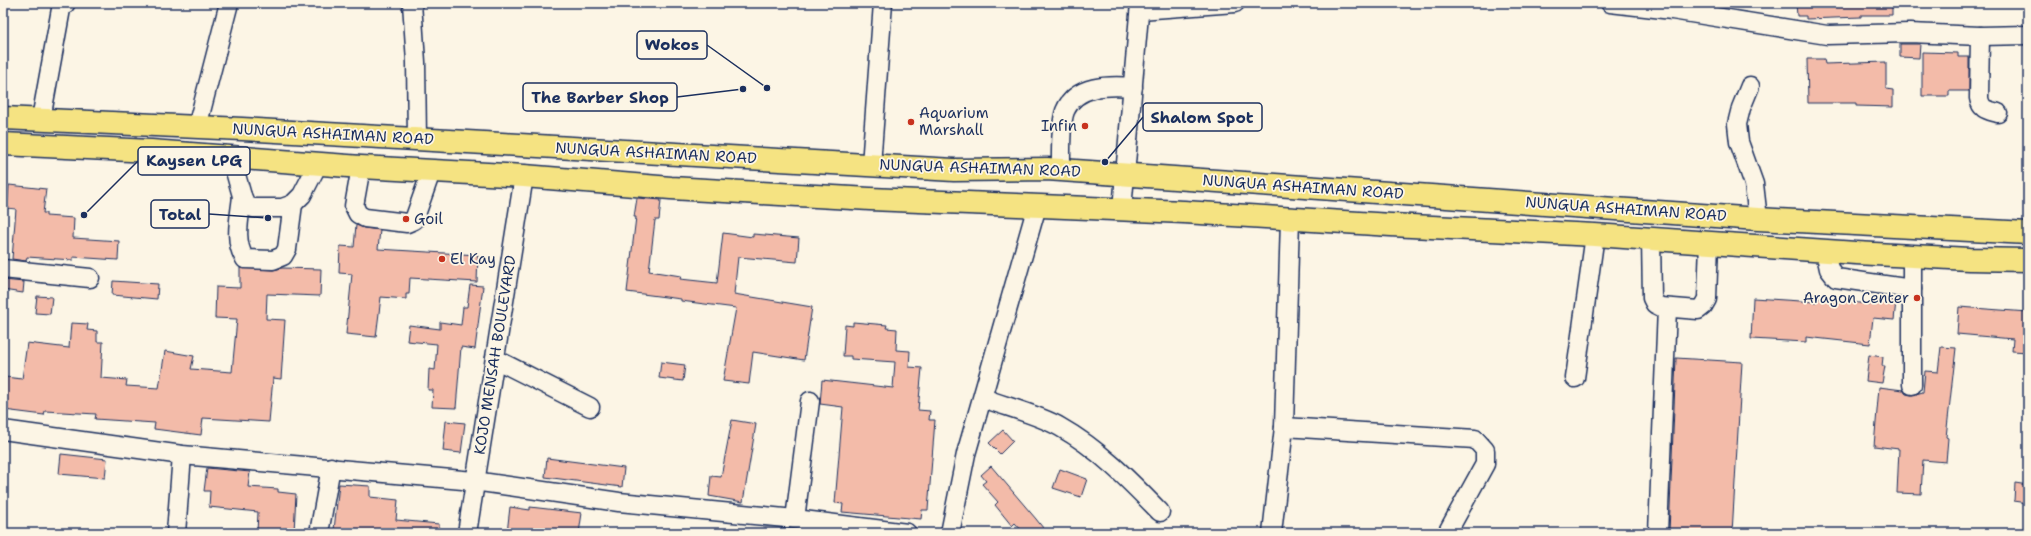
<svg xmlns="http://www.w3.org/2000/svg" width="2031" height="536" viewBox="0 0 2031 536" font-family="'Shantell Sans',sans-serif">
  <rect width="100%" height="100%" fill="#fcf5e5"/>
  <filter id="ink" filterUnits="userSpaceOnUse"><feTurbulence type="fractalNoise" baseFrequency=".025" numOctaves="2"/><feDisplacementMap in="SourceGraphic" scale="8" xChannelSelector="R" yChannelSelector="G"/><feConvolveMatrix kernelMatrix="1 2 1 2 8 2 1 2 1" color-interpolation-filters="sRGB"/></filter>
  <g filter="url(#ink)">
    <g fill="#f3bba9" stroke="#1b2f5e">
      <polygon points="1796,3 1892,3 1892,15 1861,15 1861,17 1806,19 1806,16 1797,16"/>
      <polygon points="1900,44 1920,44 1919,58 1900,57"/>
      <polygon points="1922,52 1958,53 1958,57 1969,57 1969,91 1949,91 1949,96 1922,96"/>
      <polygon points="1807,59 1824,59 1825,64 1886,62 1886,89 1893,90 1893,107 1856,106 1856,103 1808,103"/>
      <polygon points="9,185 46,189 43,213 46,213 46,216 74,218 73,238 119,241 118,260 73,257 73,260 27,257 26,261 12,259 16,209 7,208"/>
      <polygon points="637,198 661,200 659,220 655,220 649,271 681,276 680,279 717,283 723,233 753,237 753,234 799,238 797,262 738,257 734,294 812,307 804,360 753,352 749,384 723,381 736,308 681,301 681,299 627,292 636,217 634,217"/>
      <polygon points="356,225 364,228 380,230 378,249 478,255 477,282 410,278 409,294 406,294 406,299 381,297 376,337 346,334 352,274 339,273 340,246 354,247"/>
      <polygon points="240,268 273,270 282,268 321,269 320,296 267,294 266,319 285,320 281,379 273,378 269,422 203,418 201,435 154,429 155,423 95,419 96,414 45,411 44,415 4,410 6,394 3,393 5,377 22,379 27,343 69,348 71,323 88,324 87,330 97,331 97,342 103,342 101,378 127,380 126,386 159,388 165,351 194,356 191,369 232,372 237,319 215,318 216,287 240,288"/>
      <polygon points="3,280 24,282 23,293 3,290"/>
      <polygon points="113,281 158,284 157,299 112,295"/>
      <polygon points="470,285 483,286 475,349 461,347 456,408 432,407 433,390 428,390 429,369 435,370 437,344 407,341 409,325 440,329 440,322 461,325 463,307 467,307"/>
      <polygon points="37,296 52,297 50,314 35,313"/>
      <polygon points="1753,298 1816,302 1817,298 1876,305 1876,299 1896,301 1894,320 1873,318 1870,344 1806,337 1806,342 1751,339"/>
      <polygon points="1959,307 2028,312 2028,352 2012,351 2013,339 1957,334"/>
      <polygon points="853,322 887,325 886,328 897,329 896,350 910,351 909,367 922,368 918,410 930,411 929,420 935,420 928,510 922,510 921,519 842,512 843,504 835,503 843,407 820,404 822,380 893,388 895,362 851,359 851,356 843,356 845,325 853,326"/>
      <polygon points="1941,347 1956,348 1946,437 1948,438 1946,462 1923,460 1921,494 1897,493 1899,449 1874,446 1879,387 1903,390 1906,394 1912,395 1923,392 1925,371 1938,372"/>
      <polygon points="1869,355 1883,357 1882,366 1885,366 1882,383 1866,381"/>
      <polygon points="1676,358 1742,362 1732,533 1669,533"/>
      <polygon points="661,362 685,365 683,381 659,378"/>
      <polygon points="732,420 756,424 743,502 709,496 711,476 721,477"/>
      <polygon points="446,421 465,423 461,453 443,451"/>
      <polygon points="1003,430 1013,441 1000,454 989,443"/>
      <polygon points="61,454 107,459 105,478 59,474"/>
      <polygon points="547,458 624,468 622,487 545,477"/>
      <polygon points="991,466 1036,519 1047,533 1024,533 1015,523 1012,526 995,505 998,502 982,484 986,481 981,475"/>
      <polygon points="207,468 250,472 248,487 278,489 278,492 296,494 294,532 274,531 273,533 257,533 258,512 209,507 210,491 204,491"/>
      <polygon points="1060,469 1087,479 1081,497 1053,488"/>
      <polygon points="2015,483 2028,485 2028,503 2014,501"/>
      <polygon points="339,484 370,486 370,497 398,500 396,520 439,524 439,533 370,533 334,530"/>
      <polygon points="510,507 530,510 530,507 582,513 579,533 507,533"/>
    </g>
    <g fill="none" stroke-linecap="round" stroke-linejoin="round">
      <defs>
        <g id="minor">
          <polyline points="412,3 416,62 417,139"/>
          <polyline points="1610,3 1672,10 1827,35 1910,33 1980,36 2028,35"/>
          <polyline points="1140,10 1235,3"/>
          <path d="M1980,36L1979,98C1981,110 1987,110 1998,113"/>
          <polyline points="1750,86 1741,108 1737,124 1739,142 1754,184 1758,219"/>
          <polyline points="41,119 61,9 66,3"/>
          <polyline points="197,127 229,3"/>
          <polyline points="231,157 242,196 246,205 253,208 282,208 293,204 302,195 318,164"/>
          <polyline points="871,165 883,3"/>
          <polyline points="361,167 354,206 358,214 365,218 407,223 414,220 431,172"/>
          <path d="M1061,170C1061,156 1060,124 1065,111C1076,85 1108,85 1133,87"/>
          <path d="M242,196C240,217 233,241 245,259L273,260L283,256L287,249L293,204"/>
          <polyline points="1122,209 1140,3"/>
          <polyline points="1651,239 1652,298 1655,304 1661,307 1698,310 1703,306 1707,299 1709,243"/>
          <polyline points="1825,251 1829,269 1836,278 1912,289"/>
          <polyline points="1912,256 1912,385"/>
          <polyline points="3,269 90,278"/>
          <polyline points="495,359 590,407"/>
          <polyline points="1575,378 1595,235"/>
          <path d="M983,398C1007,407 1039,415 1060,427C1099,449 1129,480 1160,512"/>
          <polyline points="1284,427 1475,439 1485,450 1485,464 1447,533"/>
          <polyline points="3,430 182,455 474,481 619,502 795,519 907,533"/>
          <polyline points="795,519 810,401"/>
          <polyline points="176,533 182,455"/>
          <polyline points="319,533 331,467"/>
          <polyline points="467,533 524,176"/>
          <polyline points="950,533 966,454 1037,206"/>
          <polyline points="1272,533 1284,427 1290,219"/>
          <polyline points="1658,533 1667,308"/>
        </g>
        <g id="major">
          <polyline points="3,118 242,129 954,170 1047,169 1758,219 2028,233"/>
          <polyline points="3,144 151,151 361,167 524,176 671,188 870,199 1184,212 1391,225 1595,235 1856,253 1969,259 2028,260"/>
        </g>
      </defs>
      <use href="#minor" stroke="#1b2f5e" stroke-width="21"/>
      <use href="#major" stroke="#1b2f5e" stroke-width="25"/>
      <use href="#minor" stroke="#fcf5e5" stroke-width="18"/>
      <use href="#major" stroke="#f5e382" stroke-width="22"/>
    </g>
  </g>
  <g fill="#c8321e" stroke="#fcf5e5" stroke-width="1.5">
    <circle cx="911" cy="122" r="4"/>
    <circle cx="1085" cy="126" r="4"/>
    <circle cx="406" cy="219" r="4"/>
    <circle cx="442" cy="259" r="4"/>
    <circle cx="1917" cy="298" r="4"/>
  </g>
  <g text-anchor="middle" dominant-baseline="central" stroke-width="3.5" stroke-linejoin="round" paint-order="stroke">
    <g font-size="15" fill="#1b2f5e" stroke="#fcf5e5" text-anchor="start">
      <text x="919" y="113">Aquarium<tspan x="919" dy="17">Marshall</tspan></text>
      <text x="1077" y="126" text-anchor="end">Infin</text>
      <text x="414" y="219">Goil</text>
      <text x="450" y="259">El Kay</text>
      <text x="1909" y="298" text-anchor="end">Aragon Center</text>
    </g>
    <g font-size="15" fill="#1b2f5e" stroke="#fcf5e5">
      <text transform="translate(333 134) rotate(3)">NUNGUA ASHAIMAN ROAD</text>
      <text transform="translate(656 153) rotate(3)">NUNGUA ASHAIMAN ROAD</text>
      <text transform="translate(980 168) rotate(2)">NUNGUA ASHAIMAN ROAD</text>
      <text transform="translate(1303 187) rotate(4)">NUNGUA ASHAIMAN ROAD</text>
      <text transform="translate(1626 209) rotate(4)">NUNGUA ASHAIMAN ROAD</text>
      <text transform="translate(495 355) rotate(-81)">KOJO MENSAH BOULEVARD</text>
    </g>
  </g>
  <path fill="none" stroke="#1b2f5e" stroke-width="1.5" d="M767 88L707 45M743 89L677 97M1105 162L1143 117M84 215L138 161M268 218L209 214"/>
  <g fill="#1b2f5e" stroke="#fcf5e5" stroke-width="1.5">
    <circle cx="767" cy="88" r="4"/>
    <circle cx="743" cy="89" r="4"/>
    <circle cx="1105" cy="162" r="4"/>
    <circle cx="84" cy="215" r="4"/>
    <circle cx="268" cy="218" r="4"/>
  </g>
  <g fill="#fcf5e5" stroke="#1b2f5e" stroke-width="1.5">
    <rect x="637" y="31" width="70" height="28" rx="4"/>
    <rect x="523" y="83" width="154" height="28" rx="4"/>
    <rect x="1143" y="103" width="119" height="28" rx="4"/>
    <rect x="138" y="147" width="112" height="28" rx="4"/>
    <rect x="151" y="200" width="58" height="28" rx="4"/>
  </g>
  <g font-size="16" text-anchor="middle" font-weight="bold" fill="#1b2f5e">
    <text x="672" y="50">Wokos</text>
    <text x="600" y="103">The Barber Shop</text>
    <text x="1202" y="123">Shalom Spot</text>
    <text x="194" y="166">Kaysen LPG</text>
    <text x="180" y="220">Total</text>
  </g>
  <rect width="2031" height="536" fill="none" stroke="#fcf5e5" stroke-width="16"/>
  <rect x="8" y="8" width="2015" height="520" fill="none" stroke="#1b2f5e" stroke-width="1.5" filter="url(#ink)"/>
</svg>
